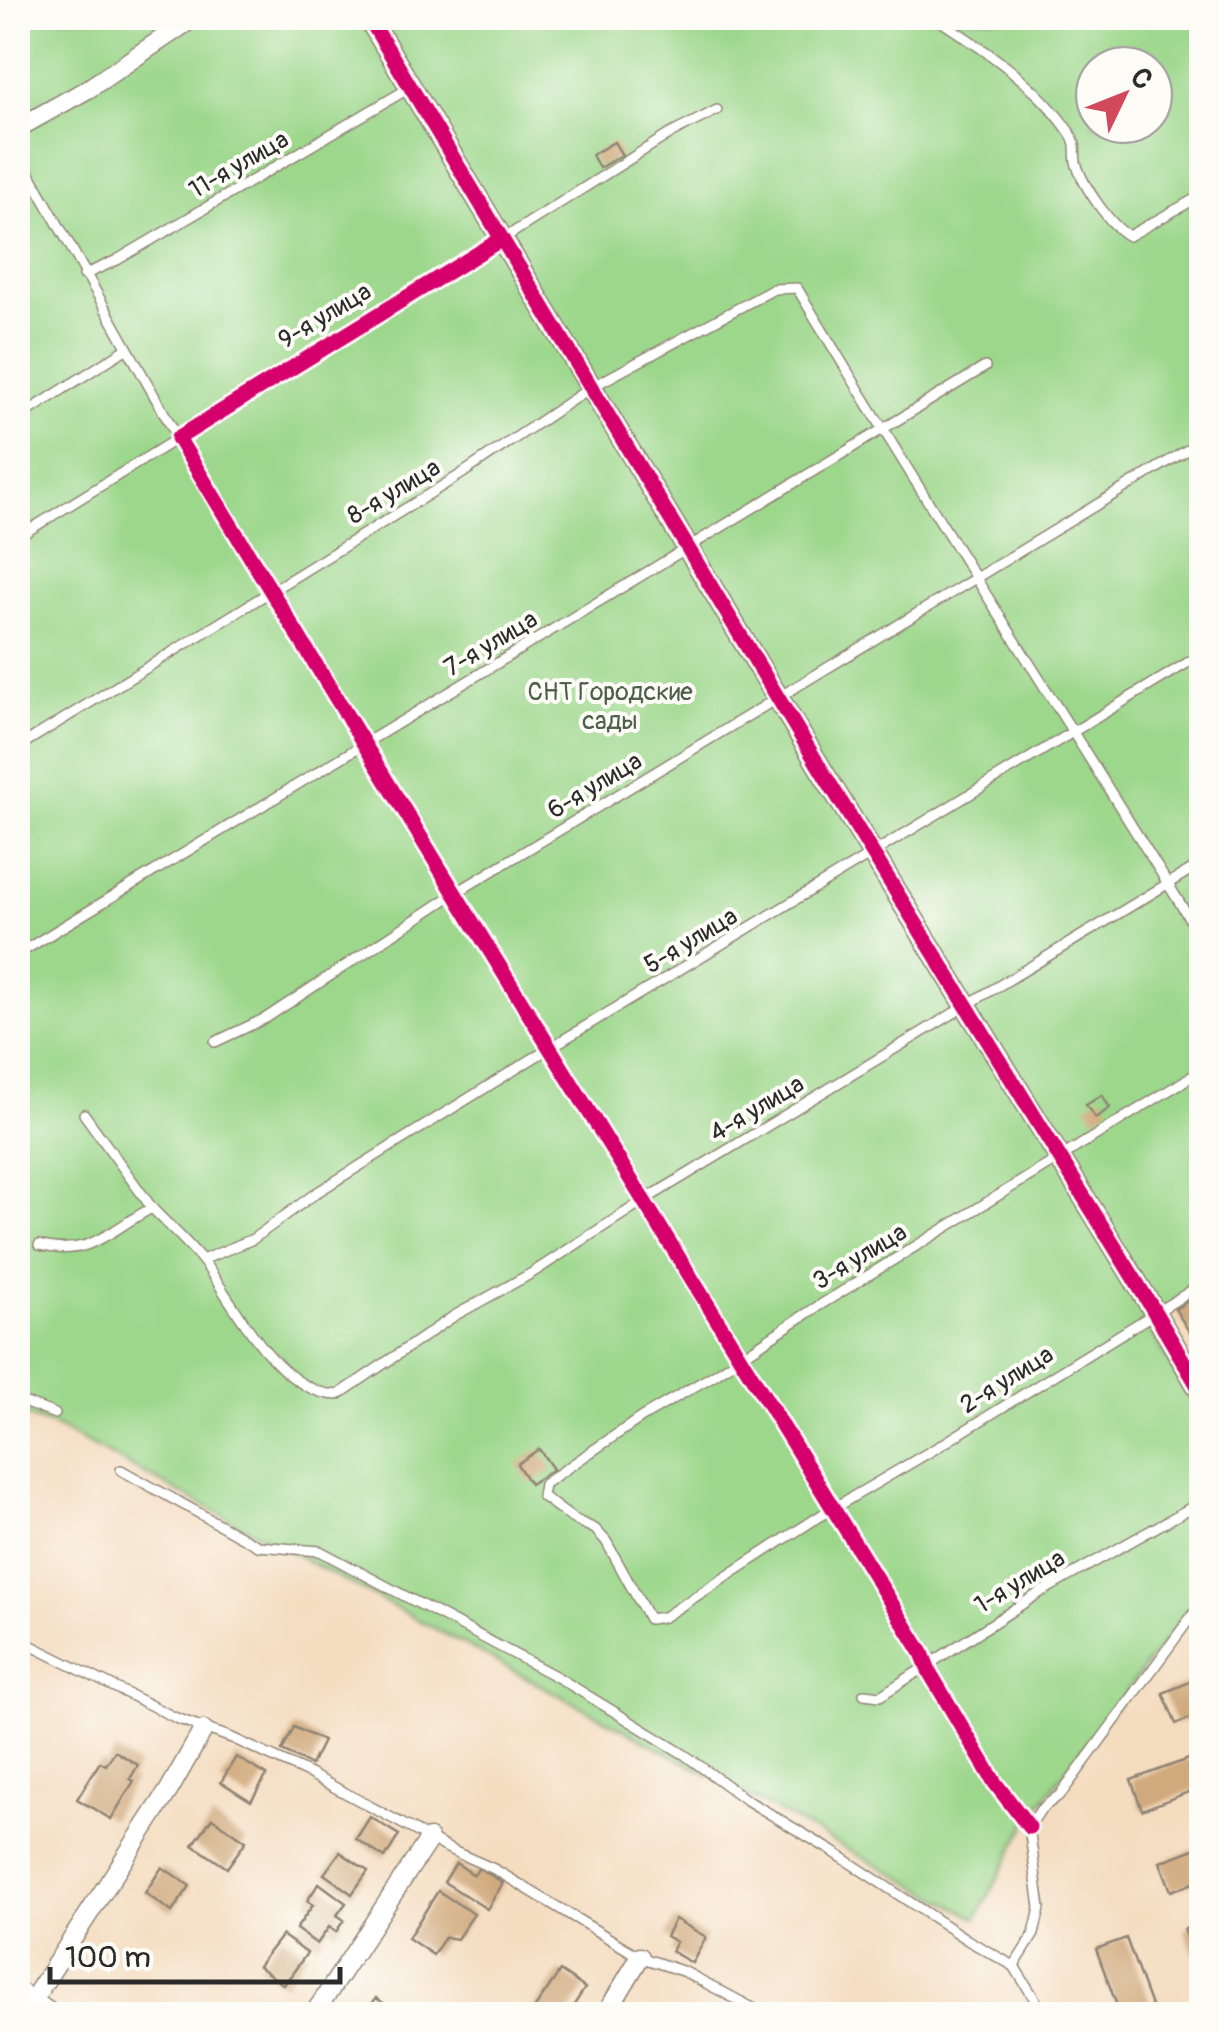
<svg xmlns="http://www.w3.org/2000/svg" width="1219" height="2032" viewBox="0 0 1219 2032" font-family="Pangolin,sans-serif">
  <rect width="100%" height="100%" fill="#fdfcf7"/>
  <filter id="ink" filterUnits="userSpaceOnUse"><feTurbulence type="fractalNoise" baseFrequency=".01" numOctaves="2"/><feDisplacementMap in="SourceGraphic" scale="20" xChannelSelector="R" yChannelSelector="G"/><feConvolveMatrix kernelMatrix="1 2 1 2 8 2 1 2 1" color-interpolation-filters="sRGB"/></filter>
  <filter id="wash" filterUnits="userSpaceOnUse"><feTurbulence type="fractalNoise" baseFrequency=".0048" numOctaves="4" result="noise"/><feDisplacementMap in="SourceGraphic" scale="40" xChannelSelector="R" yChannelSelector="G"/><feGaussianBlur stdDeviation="2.25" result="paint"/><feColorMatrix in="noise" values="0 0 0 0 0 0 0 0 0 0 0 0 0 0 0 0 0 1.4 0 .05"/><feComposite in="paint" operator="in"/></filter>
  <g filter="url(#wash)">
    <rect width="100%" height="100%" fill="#f4dcbf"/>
    <path fill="#9cd78b" stroke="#64815b" stroke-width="2.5" fill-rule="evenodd" d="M18,18H1201L1202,1288L1145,1321L1201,1418V1593L1029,1819L977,1918L57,1427L18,1413ZM1094,65H1154V125H1094Z"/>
    <g id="blocks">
      <g fill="#d0a97c">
        <polygon points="614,142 622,155 599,168 592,155"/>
        <polygon points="1102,1095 1110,1108 1095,1118 1086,1105"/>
        <polygon points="1202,1293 1202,1352 1175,1309"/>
        <polygon points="539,1449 553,1469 530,1484 517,1464"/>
        <polygon points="1202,1677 1202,1714 1176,1724 1163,1693"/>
        <polygon points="294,1727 323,1741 311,1765 282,1751"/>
        <polygon points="115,1751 138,1765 130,1779 134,1781 111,1819 77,1799 100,1762 106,1765"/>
        <polygon points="1202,1754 1202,1787 1142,1810 1131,1780"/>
        <polygon points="236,1757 267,1775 251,1801 221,1782"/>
        <polygon points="370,1817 399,1835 385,1858 356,1839"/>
        <polygon points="212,1818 246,1841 227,1868 193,1845"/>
        <polygon points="1202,1846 1202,1880 1171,1891 1160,1862"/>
        <polygon points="340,1852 368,1871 352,1894 324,1874"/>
        <polygon points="456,1863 474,1875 479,1868 503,1883 487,1909 444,1882"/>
        <polygon points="162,1867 190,1886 172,1912 145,1893"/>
        <polygon points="319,1883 346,1903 337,1915 344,1920 336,1932 329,1927 317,1944 296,1929 313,1905 307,1901"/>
        <polygon points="438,1891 474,1914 457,1939 445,1937 433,1955 408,1938"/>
        <polygon points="675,1919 706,1937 692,1963 671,1951 676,1942 666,1936"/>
        <polygon points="1202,1923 1202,1957 1196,1959 1184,1929"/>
        <polygon points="282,1935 307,1953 284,1985 258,1966"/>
        <polygon points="1126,1938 1154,2014 1120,2014 1096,1949"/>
        <polygon points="560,1971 585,1988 568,2014 542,2014 534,2009"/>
        <polygon points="376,1998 400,2014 355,2014 358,2010 365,2014"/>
      </g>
    </g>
  </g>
  <g filter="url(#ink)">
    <use href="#blocks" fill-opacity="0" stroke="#908475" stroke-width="2.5"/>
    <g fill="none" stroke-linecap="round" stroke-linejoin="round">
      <defs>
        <g id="service">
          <polyline points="605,18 633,23"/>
          <path d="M936,18C985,50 1036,83 1070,133C1078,144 1074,150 1076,162C1081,183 1110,226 1129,236L1202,195"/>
          <polyline points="377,28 402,18"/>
          <polyline points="18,153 178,438 18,537"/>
          <polyline points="501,240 668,135 717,110"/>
          <polyline points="84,275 117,260 411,87"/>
          <polyline points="18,418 126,349"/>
          <path d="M18,747L460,475L590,388L774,289L797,288C928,507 1068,721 1202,939"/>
          <polyline points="18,954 985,367"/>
          <polyline points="215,1042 266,1018 454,894 1202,441"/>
          <polyline points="1202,1070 812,1310 714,1375 642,1417 544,1484 542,1496 573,1519 595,1529 606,1541 649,1619 664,1617 820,1516 938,1447 1202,1284"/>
          <polyline points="84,1114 152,1208"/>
          <path d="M39,1245C90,1259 110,1229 152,1208C169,1226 190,1244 205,1264C237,1308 278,1393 338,1395L454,1316L532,1273L643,1201L1202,863"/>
          <polyline points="202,1260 253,1239 316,1193 548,1049 1202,654"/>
          <polyline points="18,1400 55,1414"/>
          <polyline points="121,1470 258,1546 320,1551 559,1678 685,1755 745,1799 832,1851 969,1941 1014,1966"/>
          <polyline points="18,1639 176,1718 232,1738 310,1774 453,1851 494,1869 640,1957 685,1972 764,2014"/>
          <polyline points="864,1694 880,1696 1041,1592 1201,1502"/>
          <polyline points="1044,2014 1014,1966 1034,1934 1040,1908 1029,1827 1041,1809 1061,1794 1202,1602"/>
        </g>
        <g id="minor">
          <polyline points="18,128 88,89 193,18"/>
          <path d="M500,240L178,438C423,845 673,1248 922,1653L930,1673L995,1783L1029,1827"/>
          <polyline points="18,1991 52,2014"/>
          <polyline points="32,2001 169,1790 203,1730"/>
          <polyline points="314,2014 429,1839"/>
          <polyline points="606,2014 640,1957"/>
        </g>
        <polyline id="tertiary" points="369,18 822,771 1151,1306 1202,1393"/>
      </defs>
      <use href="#service" stroke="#908475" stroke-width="12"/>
      <use href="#minor" stroke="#908475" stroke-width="21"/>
      <use href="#tertiary" stroke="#908475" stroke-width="24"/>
      <use href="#service" stroke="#fff" stroke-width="9"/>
      <use href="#minor" stroke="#fff" stroke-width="18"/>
      <use href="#tertiary" stroke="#fff" stroke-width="20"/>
      <defs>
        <g id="cycleway">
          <polyline points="369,18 822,771 1151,1306 1202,1393"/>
          <path d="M500,240L178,438C423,845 673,1248 922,1653L930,1673L995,1783L1029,1827"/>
        </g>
      </defs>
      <use href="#cycleway" stroke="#fdfcf7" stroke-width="21"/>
      <use href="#cycleway" stroke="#d6006c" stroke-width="15"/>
    </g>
  </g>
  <g text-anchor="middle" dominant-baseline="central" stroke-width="8" stroke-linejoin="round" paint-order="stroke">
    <g font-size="25" fill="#2b2b2b" stroke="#fdfcf7">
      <text transform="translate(239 165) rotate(-30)">11-я улица</text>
      <text transform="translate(325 316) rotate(-31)">9-я улица</text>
      <text transform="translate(394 492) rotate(-31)">8-я улица</text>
      <text transform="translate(491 644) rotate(-31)">7-я улица</text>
      <text transform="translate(595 786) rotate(-31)">6-я улица</text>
      <text transform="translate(691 941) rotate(-31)">5-я улица</text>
      <text transform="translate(757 1109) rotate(-31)">4-я улица</text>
      <text transform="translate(860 1257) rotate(-31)">3-я улица</text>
      <text transform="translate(1007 1380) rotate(-32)">2-я улица</text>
      <text transform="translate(1020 1582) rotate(-31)">1-я улица</text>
    </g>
    <g font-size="25" fill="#4d5f48" stroke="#fdfcf7">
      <text x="610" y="692">СНТ Городские<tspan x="610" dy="29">сады</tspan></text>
    </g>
  </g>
  <rect width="1219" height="2032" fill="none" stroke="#fdfcf7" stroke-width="60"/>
  <g transform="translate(1124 95) rotate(47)"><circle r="48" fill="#fdfcf7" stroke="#a9a8a5" stroke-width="2.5"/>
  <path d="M0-8L18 38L0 25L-18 38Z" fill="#d1495b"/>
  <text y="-15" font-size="28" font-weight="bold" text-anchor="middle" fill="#2b2b2b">С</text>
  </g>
  <path d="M50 1967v15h290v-15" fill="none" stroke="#2b2b2b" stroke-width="5"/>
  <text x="65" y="1967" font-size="30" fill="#2b2b2b" stroke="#fdfcf7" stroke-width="8" paint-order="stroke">100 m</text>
</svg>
